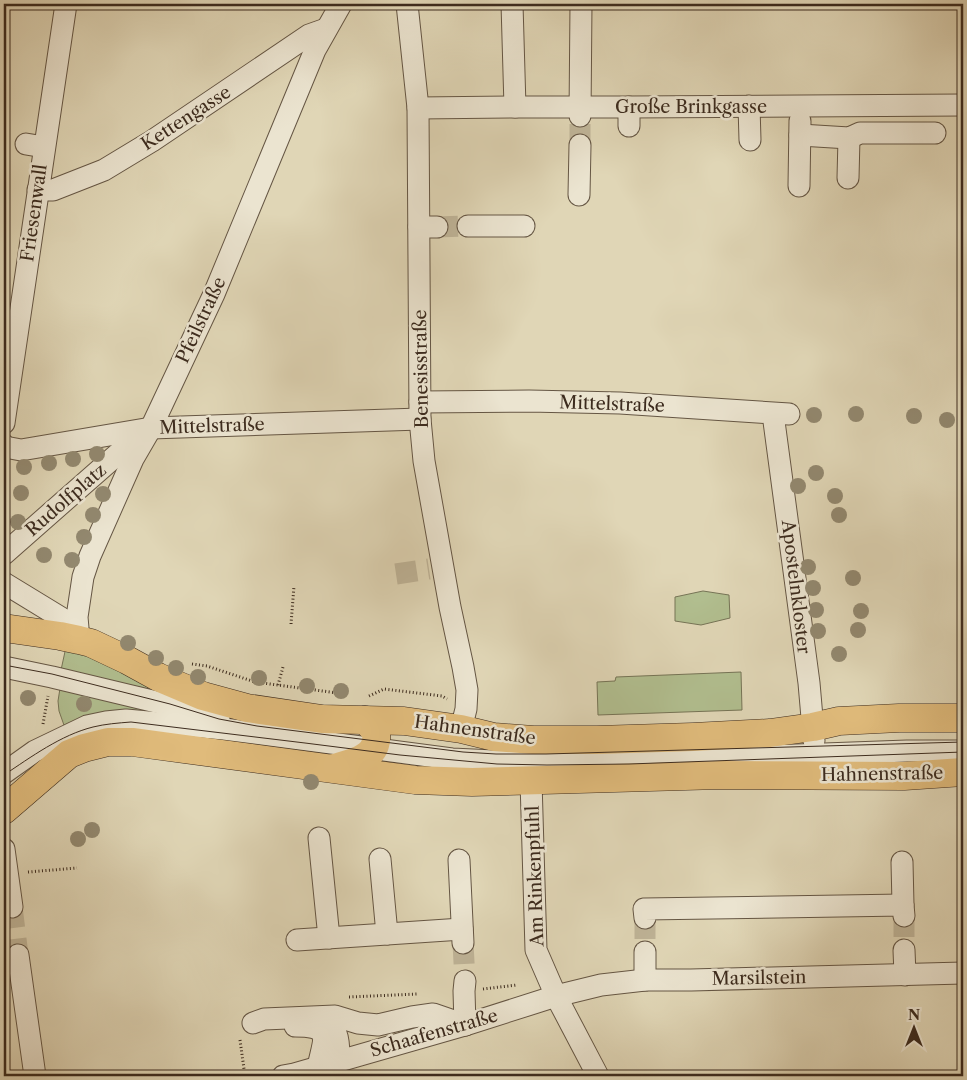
<svg xmlns="http://www.w3.org/2000/svg" width="967" height="1080" viewBox="0 0 967 1080" font-family="'Libre Caslon Text',serif">
  <rect width="100%" height="100%" fill="#e0d6b6"/>
  <filter id="stains"><feTurbulence type="fractalNoise" baseFrequency=".004" numOctaves="4"/><feColorMatrix values="0 0 0 0 .2 0 0 0 0 .09 0 0 0 0 .02 0 0 0 .5 -.17"/></filter>
  <radialGradient id="worn" r=".72"><stop offset=".6" stop-color="#630" stop-opacity="0"/><stop offset="1" stop-color="#630" stop-opacity=".3"/></radialGradient>
  <g fill="#b1be8f" stroke="#767456">
    <polygon points="703,591 729,595 730,618 701,625 675,621 675,597"/>
    <polygon points="66,647 209,708 61,670"/>
    <polygon points="741,672 742,710 598,715 597,682 615,681 616,677"/>
    <polygon points="61,682 228,725 65,728 59,711 58,701"/>
  </g>
  <g fill="none" stroke-linecap="round" stroke-linejoin="round">
    <g stroke="#bfb498" stroke-width="21" stroke-dasharray="21 11" stroke-linecap="butt">
      <polyline points="580,145 580,116"/>
      <polyline points="437,227 468,226"/>
      <polyline points="396,574 429,569"/>
      <polyline points="12,907 18,955"/>
      <polyline points="904,916 904,950"/>
      <polyline points="645,918 645,952"/>
      <polyline points="463,943 465,981"/>
    </g>
    <defs>
      <g id="minor">
        <polyline points="407,4 418,108 420,419 424,461 450,607 463,667 467,690 466,709 461,729"/>
        <polyline points="512,4 515,107"/>
        <polyline points="749,106 750,140"/>
        <polyline points="629,107 629,126"/>
        <polyline points="418,108 515,107 629,107 963,105"/>
        <polyline points="580,116 581,4"/>
        <polyline points="800,135 849,138 860,133 935,133"/>
        <polyline points="26,144 44,147"/>
        <polyline points="848,178 849,138"/>
        <polyline points="799,186 800,121"/>
        <polyline points="38,190 53,190 104,170 152,141 309,35 326,29"/>
        <polyline points="579,195 580,145"/>
        <polyline points="468,226 524,226"/>
        <polyline points="419,227 437,227"/>
        <polyline points="420,402 529,401 620,403 789,414"/>
        <polyline points="773,414 809,683 814,741"/>
        <polyline points="4,423 66,4"/>
        <polyline points="4,445 5,447 21,450 151,428 420,419"/>
        <polyline points="4,554 128,445"/>
        <polyline points="4,583 63,619"/>
        <polyline points="79,640 77,617 83,577 90,556 133,459 151,428 214,294 315,50 341,4"/>
        <polyline points="4,667 52,677 219,717"/>
        <polyline points="4,773 35,751 87,726 106,722 126,720 224,729 452,759 514,762 687,759 907,751 963,751"/>
        <polyline points="531,781 536,950 556,996 598,1076"/>
        <polyline points="319,838 329,938"/>
        <polyline points="4,849 12,907"/>
        <polyline points="380,859 387,934"/>
        <polyline points="459,860 463,943"/>
        <polyline points="902,862 903,905"/>
        <polyline points="645,918 644,909 903,905 904,916"/>
        <polyline points="297,940 462,929"/>
        <polyline points="904,950 905,975"/>
        <polyline points="645,952 645,980"/>
        <polyline points="18,955 35,1076"/>
        <polyline points="465,981 464,991 465,1025"/>
        <path d="M318,1018C340,1028 339,1040 339,1061"/>
        <polyline points="253,1023 264,1019 335,1016 358,1023 378,1025 412,1017 433,1014 465,1025"/>
        <path d="M295,1026C333,1026 324,1038 318,1067"/>
        <polyline points="283,1076 294,1074 465,1025 556,996 601,985 645,980 691,980 963,973"/>
      </g>
      <g id="major">
        <polyline points="4,628 60,636 79,640 91,643 127,660 158,677 203,696 247,708 322,719 404,721 461,729 494,737 533,740 597,740 693,737 770,733 813,727 839,721 899,718 963,718"/>
        <path d="M334,768C348,764 370,760 375,745C377,739 377,734 374,729C371,726 368,723 365,720"/>
        <polyline points="4,810 69,754 84,748 108,742 132,742 415,780 472,782 720,775 904,776 963,772"/>
      </g>
    </defs>
    <use href="#minor" stroke="#655644" stroke-width="23"/>
    <use href="#major" stroke="#3c2b1e" stroke-width="29"/>
    <g stroke="#3c2b1e" stroke-width="3" stroke-dasharray="1 2.5" stroke-linecap="butt">
      <polyline points="291,624 294,586"/>
      <polyline points="192,664 207,666 255,682 345,694"/>
      <polyline points="278,685 283,667"/>
      <polyline points="369,696 384,689 442,696 447,699"/>
      <polyline points="43,724 48,696"/>
      <polyline points="28,872 77,868"/>
      <polyline points="483,989 517,985"/>
      <polyline points="349,997 417,994"/>
      <polyline points="240,1040 245,1076"/>
    </g>
    <use href="#minor" stroke="#ebe4d0" stroke-width="21"/>
    <use href="#major" stroke="#e0bb7b" stroke-width="28"/>
    <g stroke="#3c2b1e" stroke-width="1">
      <polyline points="4,665 52,674 170,704 219,719 257,726 463,752 496,754 546,754 963,742"/>
      <path d="M4,775C31,757 61,735 93,727C105,724 118,723 131,722L305,743L400,755L497,764L547,765L629,764L963,752"/>
    </g>
  </g>
  <g fill="#92886f">
    <circle cx="856" cy="414" r="8"/>
    <circle cx="814" cy="415" r="8"/>
    <circle cx="914" cy="416" r="8"/>
    <circle cx="947" cy="420" r="8"/>
    <circle cx="97" cy="454" r="8"/>
    <circle cx="73" cy="459" r="8"/>
    <circle cx="49" cy="463" r="8"/>
    <circle cx="24" cy="467" r="8"/>
    <circle cx="816" cy="473" r="8"/>
    <circle cx="798" cy="486" r="8"/>
    <circle cx="21" cy="493" r="8"/>
    <circle cx="103" cy="494" r="8"/>
    <circle cx="835" cy="496" r="8"/>
    <circle cx="93" cy="515" r="8"/>
    <circle cx="839" cy="515" r="8"/>
    <circle cx="18" cy="522" r="8"/>
    <circle cx="84" cy="537" r="8"/>
    <circle cx="44" cy="555" r="8"/>
    <circle cx="72" cy="560" r="8"/>
    <circle cx="808" cy="567" r="8"/>
    <circle cx="853" cy="578" r="8"/>
    <circle cx="813" cy="588" r="8"/>
    <circle cx="816" cy="610" r="8"/>
    <circle cx="861" cy="611" r="8"/>
    <circle cx="858" cy="630" r="8"/>
    <circle cx="818" cy="631" r="8"/>
    <circle cx="128" cy="643" r="8"/>
    <circle cx="839" cy="654" r="8"/>
    <circle cx="156" cy="658" r="8"/>
    <circle cx="176" cy="668" r="8"/>
    <circle cx="198" cy="677" r="8"/>
    <circle cx="259" cy="678" r="8"/>
    <circle cx="307" cy="686" r="8"/>
    <circle cx="341" cy="691" r="8"/>
    <circle cx="28" cy="698" r="8"/>
    <circle cx="84" cy="704" r="8"/>
    <circle cx="311" cy="782" r="8"/>
    <circle cx="92" cy="830" r="8"/>
    <circle cx="78" cy="839" r="8"/>
  </g>
  <g text-anchor="middle" dominant-baseline="central" stroke-width="5" stroke-linejoin="round" paint-order="stroke">
    <g font-size="18" fill="#3c2b1e" stroke="#ebe4d0">
      <text x="691" y="107">Große Brinkgasse</text>
      <text transform="translate(186 118) rotate(-33)">Kettengasse</text>
      <text transform="translate(34 213) rotate(-82)">Friesenwall</text>
      <text transform="translate(201 320) rotate(-65)">Pfeilstraße</text>
      <text transform="translate(421 369) rotate(-91)">Benesisstraße</text>
      <text transform="translate(612 404) rotate(2)">Mittelstraße</text>
      <text transform="translate(212 426) rotate(-2)">Mittelstraße</text>
      <text transform="translate(66 500) rotate(-41)">Rudolfplatz</text>
      <text transform="translate(796 587) rotate(83)">Apostelnkloster</text>
      <text transform="translate(475 730) rotate(8)">Hahnenstraße</text>
      <text transform="translate(882 774) rotate(-1)">Hahnenstraße</text>
      <text transform="translate(535 876) rotate(-92)">Am Rinkenpfuhl</text>
      <text transform="translate(759 978) rotate(-1)">Marsilstein</text>
      <text transform="translate(434 1033) rotate(-16)">Schaafenstraße</text>
    </g>
  </g>
  <rect width="967" height="1080" fill="none" stroke="#e0d6b6" stroke-width="20"/>
  <rect x="5" y="5" width="957" height="1070" fill="none" stroke="#3c2b1e" stroke-width="2.5"/>
  <rect x="10" y="10" width="947" height="1060" fill="none" stroke="#3c2b1e"/>
  <g transform="translate(914 1028)" stroke="#ebe4d0" stroke-width="4" paint-order="stroke">
  <path d="M0-4L9 19L0 12L-9 19Z" fill="#3c2b1e"/>
  <text y="-8" font-size="14" font-weight="bold" text-anchor="middle" fill="#3c2b1e">N</text>
  </g>
  <rect width="100%" height="100%" filter="url(#stains)"/>
  <rect width="100%" height="100%" fill="url(#worn)"/>
</svg>
